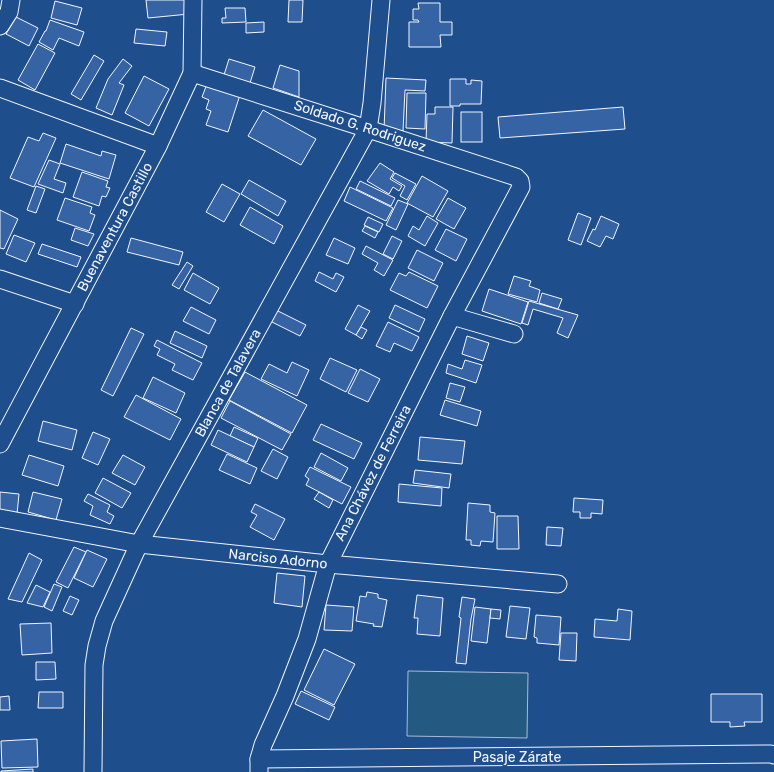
<svg xmlns="http://www.w3.org/2000/svg" width="774" height="772" viewBox="0 0 774 772" font-family="Rubik,sans-serif">
  <rect width="100%" height="100%" fill="#1f4e8c"/>
  <polygon fill="#245a82" stroke="#a8bbd7" points="408,671 528,673 527,738 407,736"/>
  <g fill="#3563a3" stroke="#f2f6ff">
    <polygon points="146,0 187,0 189,14 148,18"/>
    <polygon points="289,0 303,0 302,22 288,22"/>
    <polygon points="55,1 82,8 77,25 51,18"/>
    <polygon points="418,3 440,3 440,22 452,22 452,35 440,35 441,47 409,47 409,22 419,22 418,20 413,20 413,9 419,9"/>
    <polygon points="225,8 245,8 246,22 222,23 222,18 226,18"/>
    <polygon points="16,17 38,28 29,46 6,34"/>
    <polygon points="50,20 84,32 79,46 59,38 53,50 39,42 45,31 46,31"/>
    <polygon points="264,22 264,32 246,33 246,23"/>
    <polygon points="136,29 167,32 165,46 134,43"/>
    <polygon points="38,44 55,53 35,90 18,80"/>
    <polygon points="94,55 104,61 81,100 71,94"/>
    <polygon points="123,59 132,66 119,83 124,85 112,115 96,108 108,79"/>
    <polygon points="229,59 255,67 250,83 224,75"/>
    <polygon points="280,65 299,71 299,97 273,88"/>
    <polygon points="144,76 169,89 149,126 125,113"/>
    <polygon points="386,78 426,80 425,91 405,90 403,131 384,130"/>
    <polygon points="450,79 466,79 466,84 471,84 471,80 482,81 481,104 460,104 460,106 450,106"/>
    <polygon points="207,84 240,95 228,132 206,125 211,111 206,109 209,100 202,97"/>
    <polygon points="407,93 426,93 425,129 406,128"/>
    <polygon points="435,107 453,107 452,143 426,142 427,114 435,114"/>
    <polygon points="623,107 625,129 500,138 498,117"/>
    <polygon points="263,110 316,139 301,165 248,136"/>
    <rect x="461" y="112" width="21" height="30"/>
    <polygon points="43,133 56,138 34,187 10,178 28,137 39,141"/>
    <polygon points="66,144 101,156 102,151 116,155 109,179 60,163"/>
    <polygon points="49,160 60,164 54,179 66,183 63,193 38,184"/>
    <polygon points="380,163 394,172 390,179 402,186 399,191 393,187 389,194 367,181"/>
    <polygon points="82,172 108,181 106,187 110,188 106,197 102,196 99,206 73,197"/>
    <polygon points="395,173 416,184 407,200 400,196 405,186 392,178"/>
    <polygon points="422,176 448,191 433,217 407,203"/>
    <polygon points="249,180 286,201 278,216 241,194"/>
    <polygon points="360,181 395,198 391,206 356,189"/>
    <polygon points="222,184 240,194 224,222 206,212"/>
    <polygon points="36,186 45,189 36,213 27,210"/>
    <polygon points="350,187 393,208 386,221 344,201"/>
    <polygon points="65,198 92,207 90,213 95,215 89,231 57,220"/>
    <polygon points="448,198 466,208 454,229 436,219"/>
    <polygon points="398,200 408,204 396,230 386,225"/>
    <polygon points="250,207 283,226 274,244 240,225"/>
    <polygon points="0,210 18,219 4,249 0,248"/>
    <polygon points="578,213 591,218 581,245 568,240"/>
    <polygon points="427,216 438,223 425,246 408,236 413,226 419,230"/>
    <polygon points="601,216 619,224 613,239 606,236 600,247 587,241 593,229 595,230"/>
    <polygon points="368,217 383,224 379,232 364,225"/>
    <polygon points="365,226 378,232 375,238 362,231"/>
    <polygon points="75,228 94,234 88,246 71,240"/>
    <polygon points="446,229 467,239 456,261 435,250"/>
    <polygon points="14,235 35,243 26,262 6,254"/>
    <polygon points="392,236 402,241 393,259 383,254"/>
    <polygon points="131,238 183,252 179,265 127,252"/>
    <polygon points="334,238 355,248 348,264 326,255"/>
    <polygon points="42,244 81,257 77,267 38,254"/>
    <polygon points="366,246 393,260 384,276 374,270 378,263 362,254"/>
    <polygon points="417,250 443,263 434,281 408,268"/>
    <polygon points="187,262 193,266 179,289 172,285"/>
    <polygon points="319,272 333,279 336,273 344,277 336,292 315,281"/>
    <polygon points="409,272 438,286 427,308 390,290 399,273 406,276"/>
    <polygon points="193,273 219,288 210,304 184,290"/>
    <polygon points="514,276 531,281 529,286 540,290 537,302 508,294"/>
    <polygon points="489,289 528,302 521,324 482,311"/>
    <polygon points="542,293 562,299 558,309 539,303"/>
    <polygon points="529,301 578,315 568,338 557,333 563,318 533,309 528,325 522,323"/>
    <polygon points="358,305 370,311 356,335 345,329"/>
    <polygon points="395,305 425,319 419,332 389,318"/>
    <polygon points="191,307 216,320 209,334 183,321"/>
    <polygon points="276,310 306,325 300,336 270,321"/>
    <polygon points="388,322 419,337 412,351 394,343 390,352 376,346"/>
    <polygon points="361,327 367,330 362,339 356,335"/>
    <polygon points="131,328 144,334 113,396 101,390"/>
    <polygon points="175,331 207,346 202,358 170,343"/>
    <polygon points="467,336 489,343 483,361 462,354"/>
    <polygon points="157,340 202,363 193,380 172,370 175,364 157,355 160,349 154,346"/>
    <polygon points="330,358 357,370 346,392 320,379"/>
    <polygon points="465,360 482,365 476,383 446,373 448,364 462,369"/>
    <polygon points="292,362 309,370 297,396 261,379 269,364 287,373"/>
    <polygon points="360,369 380,379 368,402 348,393"/>
    <polygon points="245,372 307,405 292,433 229,400"/>
    <polygon points="153,377 185,393 176,413 143,398"/>
    <polygon points="450,383 465,387 460,402 446,398"/>
    <polygon points="136,395 181,419 170,440 124,417"/>
    <polygon points="445,400 481,411 477,426 440,415"/>
    <polygon points="230,401 291,434 282,450 221,418"/>
    <polygon points="43,421 77,430 72,450 38,441"/>
    <polygon points="321,424 362,443 354,459 313,440"/>
    <polygon points="234,427 258,438 254,447 230,436"/>
    <polygon points="218,430 254,447 247,462 211,445"/>
    <polygon points="93,432 110,439 98,465 82,458"/>
    <polygon points="420,437 465,441 462,464 418,460"/>
    <polygon points="273,449 288,457 277,479 261,471"/>
    <polygon points="321,453 348,468 341,481 314,467"/>
    <polygon points="227,454 257,468 250,484 219,470"/>
    <polygon points="29,455 64,466 58,486 22,475"/>
    <polygon points="123,455 145,467 135,485 112,473"/>
    <polygon points="310,467 351,487 342,504 306,485 309,479 305,476"/>
    <polygon points="415,470 451,474 449,488 413,483"/>
    <polygon points="103,478 131,493 122,508 95,493"/>
    <polygon points="399,484 442,488 441,506 398,502"/>
    <polygon points="0,492 19,494 17,514 0,511"/>
    <polygon points="33,492 62,499 56,520 28,512"/>
    <polygon points="319,492 333,500 329,508 314,499"/>
    <polygon points="88,494 110,505 107,512 114,516 110,524 90,515 93,506 84,501"/>
    <polygon points="574,498 603,500 602,514 591,513 591,518 580,518 580,512 573,512"/>
    <polygon points="468,503 490,505 490,512 495,513 493,542 481,541 480,546 471,545 471,540 466,540"/>
    <polygon points="255,504 285,519 274,540 250,527 257,515 251,512"/>
    <polygon points="497,516 518,516 519,549 497,549"/>
    <polygon points="547,527 563,528 561,546 546,545"/>
    <polygon points="74,547 86,552 68,588 56,582"/>
    <polygon points="87,550 107,559 93,587 74,578"/>
    <polygon points="29,553 42,560 22,602 8,599"/>
    <polygon points="277,573 305,576 302,607 274,603"/>
    <polygon points="54,584 62,587 52,611 44,607"/>
    <polygon points="36,585 50,592 43,607 27,603"/>
    <polygon points="367,592 378,594 378,598 387,600 382,627 373,626 374,624 356,621 360,596 366,597"/>
    <polygon points="417,595 443,598 440,636 417,634 418,618 414,618"/>
    <polygon points="70,596 79,600 72,615 63,611"/>
    <polygon points="462,597 475,599 471,619 466,664 456,663 461,618 459,617"/>
    <polygon points="326,605 354,607 352,631 324,630"/>
    <polygon points="510,606 530,608 526,639 506,637"/>
    <polygon points="475,607 491,609 487,643 471,641"/>
    <polygon points="491,609 501,610 500,619 490,618"/>
    <polygon points="618,609 632,611 630,640 594,637 595,619 617,621"/>
    <polygon points="536,615 561,617 559,645 537,643 537,638 534,637"/>
    <polygon points="51,623 52,653 22,655 20,624"/>
    <polygon points="561,633 577,633 576,661 559,660"/>
    <polygon points="324,649 355,664 334,705 304,690"/>
    <polygon points="36,662 55,662 56,679 36,680"/>
    <polygon points="301,691 335,707 329,720 295,704"/>
    <polygon points="39,692 63,692 63,708 38,708"/>
    <polygon points="711,694 762,694 762,722 744,722 745,726 730,727 730,722 711,722"/>
    <polygon points="9,696 10,710 0,710 0,697"/>
    <polygon points="37,739 38,767 2,768 1,741"/>
    <polygon points="33,769 33,772 1,772 1,771"/>
  </g>
  <g fill="none" stroke-linecap="round" stroke-linejoin="round">
    <defs>
      <g id="minor">
        <polyline points="0,26 9,12 11,0"/>
        <polyline points="192,73 368,129 516,177 520,181 521,187 452,316 328,564 307,639 285,696 263,745 259,759 259,772"/>
        <polyline points="0,88 158,146"/>
        <polyline points="0,279 75,304"/>
        <polyline points="452,316 514,334"/>
        <polyline points="0,444 158,146 192,73 193,0"/>
        <polyline points="0,518 139,544 328,564 558,584"/>
        <polyline points="259,759 771,754 774,755"/>
        <polyline points="93,772 94,665 97,646 104,621 139,544 368,129 372,103 381,0"/>
      </g>
    </defs>
    <use href="#minor" stroke="#f2f6ff" stroke-width="19"/>
    <use href="#minor" stroke="#1f4e8c" stroke-width="17"/>
  </g>
  <g text-anchor="middle" dominant-baseline="central" stroke-width="3" stroke-linejoin="round" paint-order="stroke">
    <g font-size="14" fill="#f2f6ff" stroke="#1f4e8c">
      <text transform="translate(360 126) rotate(18)">Soldado G. Rodriguez</text>
      <text transform="translate(115 227) rotate(-62)">Buenaventura Castillo</text>
      <text transform="translate(228 383) rotate(-61)">Blanca de Talavera</text>
      <text transform="translate(373 473) rotate(-63)">Ana Chávez de Ferreira</text>
      <text transform="translate(278 559) rotate(6)">Narciso Adorno</text>
      <text x="517" y="757">Pasaje Zárate</text>
    </g>
  </g>
</svg>
